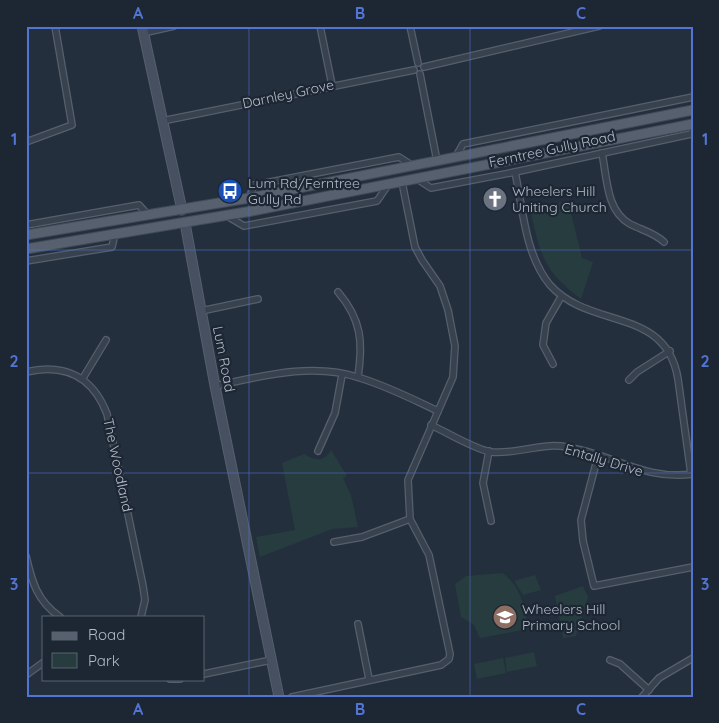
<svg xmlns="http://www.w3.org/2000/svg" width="719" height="723" viewBox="0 0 719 723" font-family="Quicksand,sans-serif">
  <rect width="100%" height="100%" fill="#242f3e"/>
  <g fill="#263c3f">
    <path d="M568,201L582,258L593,262L581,299C542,269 541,256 530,209Z"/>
    <path d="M331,450L347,476L343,478L351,495L358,527L332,529L260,557L256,537L295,530L282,463L304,454C314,460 324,463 331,450Z"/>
    <path d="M503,573C522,588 524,607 529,629L480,638L474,625L461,617L455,584L466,576Z"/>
    <polygon points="535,575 541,590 523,595 514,581"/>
    <polygon points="583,586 588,597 576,636 563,638 555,596"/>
    <polygon points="534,652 537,666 507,672 505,658"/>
    <polygon points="503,658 506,673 477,679 474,664"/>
  </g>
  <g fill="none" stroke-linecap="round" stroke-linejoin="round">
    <defs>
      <g id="street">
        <polyline points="320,26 332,85"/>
        <polyline points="410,26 418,63"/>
        <polyline points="143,33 174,26"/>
        <polyline points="424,67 599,26"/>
        <polyline points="420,74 437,161"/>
        <polyline points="162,121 414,70"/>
        <polyline points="26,142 72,125 55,26"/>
        <path d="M602,153C607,177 606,211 630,224C642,230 655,233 664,242"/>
        <polyline points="455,158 463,144 693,97"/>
        <path d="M515,172C523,209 525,255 550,285C590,330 666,306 678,379L691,474"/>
        <polyline points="417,179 431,188 515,172 691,134 693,130"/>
        <polyline points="249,198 254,185 399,157 413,166"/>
        <polyline points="227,216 244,226 377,201 388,185"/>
        <polyline points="26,225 139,205 148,215"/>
        <polyline points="26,261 112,247 115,234"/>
        <path d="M338,292C362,320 363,343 358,377"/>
        <polyline points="201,311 258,299"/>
        <polyline points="553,364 543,345 546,323 561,297"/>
        <path d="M26,372C65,363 93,377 107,414L143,586L145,600L141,617"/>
        <polyline points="83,378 106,340"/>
        <polyline points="629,380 637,372 670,351"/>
        <path d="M215,386C262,376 313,362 360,378C387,386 412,399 438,411"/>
        <path d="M431,425C446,432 476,450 491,452C516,455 541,442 567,447C612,454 645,481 693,474"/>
        <polyline points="318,451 335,413 342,375"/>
        <polyline points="489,451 483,483 491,521"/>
        <polyline points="598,456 581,520 583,541 594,586 693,567"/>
        <polyline points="334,542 362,537 410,519"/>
        <path d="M26,556C32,582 37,601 60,617"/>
        <polyline points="358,624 369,679"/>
        <polyline points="610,660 620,664 649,690"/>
        <polyline points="204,674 271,660"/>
        <polyline points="26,675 44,662"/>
        <polyline points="170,679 180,679"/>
        <polyline points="292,697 441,665 449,659 450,654 429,555 410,519 408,480 453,377 455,346 448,310 440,286 422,260 415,247 402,182"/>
        <polyline points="642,697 659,678 693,658"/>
      </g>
      <g id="secondary">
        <polyline points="142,26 182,210"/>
        <polyline points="185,223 215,386 279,697"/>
      </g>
      <g id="primary">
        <polyline points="26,235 249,198 693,110"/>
        <polyline points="26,249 252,211 693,124"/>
      </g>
    </defs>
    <use href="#street" stroke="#565f6c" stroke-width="8"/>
    <use href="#secondary" stroke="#565f6c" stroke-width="11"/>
    <use href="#primary" stroke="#414a57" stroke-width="11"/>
    <use href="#street" stroke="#38414e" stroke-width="5.5"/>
    <use href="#secondary" stroke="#465061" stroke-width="9"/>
    <use href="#primary" stroke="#56606e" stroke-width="9"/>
  </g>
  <path fill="none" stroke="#5274d3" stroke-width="1" stroke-opacity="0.55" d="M249,26V697M470,26V697M26,250H693M26,473H693"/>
  <defs>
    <symbol id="bus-disc" viewBox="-11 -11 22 22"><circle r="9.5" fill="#1a4fb4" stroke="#1d2633"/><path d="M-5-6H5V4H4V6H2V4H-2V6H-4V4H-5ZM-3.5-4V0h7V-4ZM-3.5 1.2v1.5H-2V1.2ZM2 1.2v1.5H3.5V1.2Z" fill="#fff"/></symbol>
    <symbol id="church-disc" viewBox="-11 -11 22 22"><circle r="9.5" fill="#6b7280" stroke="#1d2633"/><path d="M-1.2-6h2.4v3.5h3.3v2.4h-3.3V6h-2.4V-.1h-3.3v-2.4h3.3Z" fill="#fff"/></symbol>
    <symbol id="school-disc" viewBox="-11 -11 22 22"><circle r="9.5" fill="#8d6e63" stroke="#1d2633"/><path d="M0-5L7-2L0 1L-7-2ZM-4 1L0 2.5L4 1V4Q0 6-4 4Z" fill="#fff"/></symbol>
  </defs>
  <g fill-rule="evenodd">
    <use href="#bus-disc" x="216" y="177" width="28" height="28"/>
    <use href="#church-disc" x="481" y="185" width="28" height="28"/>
    <use href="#school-disc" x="491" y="603" width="28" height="28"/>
  </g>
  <g text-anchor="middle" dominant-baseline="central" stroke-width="4.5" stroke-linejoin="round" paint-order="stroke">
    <g font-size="14" fill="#b4bcc9" stroke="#1d2633">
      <text transform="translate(288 94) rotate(-12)">Darnley Grove</text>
      <text transform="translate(552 149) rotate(-12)">Ferntree Gully Road</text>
      <text transform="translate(224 359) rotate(79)">Lum Road</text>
      <text transform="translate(604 460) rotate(17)">Entally Drive</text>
      <text transform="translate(118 465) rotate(78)">The Woodland</text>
    </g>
    <g font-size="14" fill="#b4bcc9" stroke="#1d2633" text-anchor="start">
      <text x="248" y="183">Lum Rd/Ferntree<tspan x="248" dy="16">Gully Rd</tspan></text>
      <text x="512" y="191">Wheelers Hill<tspan x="512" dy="16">Uniting Church</tspan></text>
      <text x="522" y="609">Wheelers Hill<tspan x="522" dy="16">Primary School</tspan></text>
    </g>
  </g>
  <rect width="719" height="723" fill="none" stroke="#1d2633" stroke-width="55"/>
  <rect x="42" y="616" width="162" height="65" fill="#1d2633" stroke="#59626f"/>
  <rect x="52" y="632" width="25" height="8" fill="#56606e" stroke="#59626f"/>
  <text x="88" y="640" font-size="15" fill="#b4bcc9">Road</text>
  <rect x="52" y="653" width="25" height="15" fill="#263c3f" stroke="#59626f"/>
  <text x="88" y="666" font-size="15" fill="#b4bcc9">Park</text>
  <rect x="28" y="28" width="664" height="668" fill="none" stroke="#5274d3" stroke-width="2"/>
  <g font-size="16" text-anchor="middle" font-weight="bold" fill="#5274d3">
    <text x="138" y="19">A</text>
    <text x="360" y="19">B</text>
    <text x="581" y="19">C</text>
    <text x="14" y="145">1</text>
    <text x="705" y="145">1</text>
    <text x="14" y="367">2</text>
    <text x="705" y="367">2</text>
    <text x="14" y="590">3</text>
    <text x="705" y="590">3</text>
    <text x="138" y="715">A</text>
    <text x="360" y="715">B</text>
    <text x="581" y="715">C</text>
  </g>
</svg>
